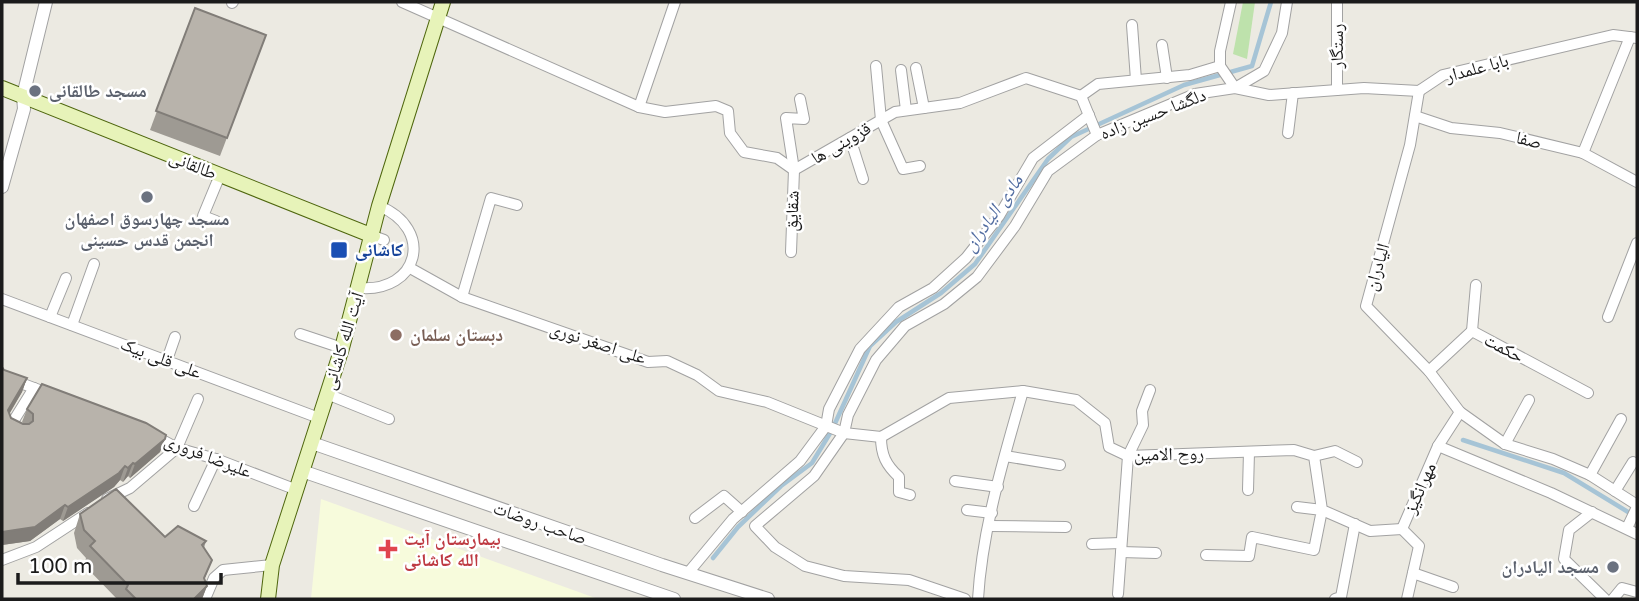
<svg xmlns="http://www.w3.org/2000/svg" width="1639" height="601" viewBox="0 0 1639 601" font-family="'Varela Round','Noto Naskh Arabic',sans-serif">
  <rect width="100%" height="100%" fill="#eceae2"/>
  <polygon fill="#f7fbdc" points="321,499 598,599 311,599"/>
  <polygon fill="#bee2ac" points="1243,2 1255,2 1247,59 1233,54"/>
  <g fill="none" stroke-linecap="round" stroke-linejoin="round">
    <g stroke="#a6c4d6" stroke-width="4.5">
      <polyline points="1463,440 1564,473 1633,515"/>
      <polyline points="713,558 738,527 781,486 812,463 832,430 870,346 896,322 941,293 975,264 1048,159 1071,137 1184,85 1252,66 1271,2"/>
    </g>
    <defs>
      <g id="minor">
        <polyline points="402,2 639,107 665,112 716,106 728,111 730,133 744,152 777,158 794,170 895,112 960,103 1026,78 1081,96"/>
        <polyline points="1231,2 1220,51 1220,66 1235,88"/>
        <polyline points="1337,2 1337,90"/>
        <polyline points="232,3 233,2"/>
        <polyline points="1132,25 1136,80"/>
        <polyline points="1162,45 1167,78"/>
        <polyline points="876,66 881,120 903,169 920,166"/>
        <polyline points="916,68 924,108"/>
        <polyline points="901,70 906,110"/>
        <polyline points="1235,88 1269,95 1364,88 1419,91 1443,75 1613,35 1637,38"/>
        <polyline points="1081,96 1098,84 1190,75 1220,66"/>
        <polyline points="1081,96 1097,135"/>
        <polyline points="639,107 675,2"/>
        <polyline points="1415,116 1451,128 1500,133 1583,153 1637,182"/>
        <polyline points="1288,133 1293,93"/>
        <polyline points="850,138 863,179"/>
        <polyline points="1583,153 1630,37"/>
        <polyline points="216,221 203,216 220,175"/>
        <polyline points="373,236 384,240"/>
        <polyline points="791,252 794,170 786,118 804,119 800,99"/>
        <polyline points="410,268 462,297 648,362 667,361 697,375 719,391 767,402 844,433 881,437 949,398 1023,391 1076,400 1105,423 1109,447 1128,456 1294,450 1314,456 1322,510 1370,531 1402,529"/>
        <path d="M359,288C419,293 435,229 379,206"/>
        <polyline points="462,297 491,198 517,205"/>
        <polyline points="2,299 319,418"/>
        <polyline points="50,317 66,278"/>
        <polyline points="1608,317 1637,243"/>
        <polyline points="72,325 94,264"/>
        <polyline points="1472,331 1476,285"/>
        <polyline points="300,334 342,348"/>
        <polyline points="167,360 175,337"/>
        <polyline points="1429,371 1472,331 1588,393"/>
        <polyline points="2,376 50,394"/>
        <polyline points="327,394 389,419"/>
        <polyline points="1460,412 1505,444 1553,459 1590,475 1637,505"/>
        <polyline points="16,428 11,425 34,388"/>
        <polyline points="153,435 177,448 216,459 297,490"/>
        <path d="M881,437C881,455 886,465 899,477V492L910,495"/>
        <polyline points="1505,444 1529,400"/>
        <polyline points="1438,446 1551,493 1637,534"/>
        <polyline points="1005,456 1060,465"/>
        <polyline points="1314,456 1335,451 1357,462"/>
        <polyline points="1590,475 1621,419"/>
        <polyline points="955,481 998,487"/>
        <polyline points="1248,490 1249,452"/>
        <polyline points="1615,491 1633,462"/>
        <polyline points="107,499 130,488 177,448 198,399"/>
        <polyline points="194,506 216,459"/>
        <polyline points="967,510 992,513"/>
        <polyline points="1592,512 1569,530 1564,559 1605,599"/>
        <polyline points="695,518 724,496 742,512"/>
        <polyline points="990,526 1066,527"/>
        <polyline points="1627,528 1637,507"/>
        <polyline points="1402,529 1438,446 1460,412 1429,371 1366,306 1410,145 1419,91"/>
        <polyline points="1402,529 1419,546 1407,599"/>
        <polyline points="1092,544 1121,543"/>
        <polyline points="1121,552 1156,553"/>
        <polyline points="1206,555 1249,556 1252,537 1314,550 1322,510 1297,507"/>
        <polyline points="2,560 36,547 88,513"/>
        <polyline points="688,573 733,519 800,461 826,426 829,409 860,349 899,307 933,288 966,258 999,216 1033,158 1089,115"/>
        <polyline points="1413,573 1453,587"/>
        <polyline points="1118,594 1128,456 1143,425 1142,411 1150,390"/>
        <polyline points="205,599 214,578 223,570 272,565"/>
        <polyline points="965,599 909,580 844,576 805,566 775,547 755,526 814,476 844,433 848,415 876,360 905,326 944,304 977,277 1015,226 1048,171 1097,135 1195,94 1235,88 1264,71 1282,33 1287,2"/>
        <path d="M978,599C982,530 1004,457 1023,391"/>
        <polyline points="1335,599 1341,597 1355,524"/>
        <polyline points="1613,599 1622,588 1637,592"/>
      </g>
      <g id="tertiary">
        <polyline points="2,187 24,109 23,96 46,2"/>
        <polyline points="312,443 662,565 768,599"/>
        <polyline points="302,471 674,599"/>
      </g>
      <g id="secondary">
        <polyline points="2,88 373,236"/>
        <polyline points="268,599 272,565 342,348 379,206 443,2"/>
      </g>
    </defs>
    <use href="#minor" stroke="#a2a2a2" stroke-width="12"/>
    <use href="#tertiary" stroke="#a2a2a2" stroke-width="14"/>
    <use href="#secondary" stroke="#4f670e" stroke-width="16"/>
    <use href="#minor" stroke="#fff" stroke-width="10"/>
    <use href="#tertiary" stroke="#fff" stroke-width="12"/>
    <use href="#secondary" stroke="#e7f3b9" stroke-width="14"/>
  </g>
  <g fill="#9e9a93">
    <polygon points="195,8 266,35 220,156 150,130"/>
    <polygon points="2,367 4,370 27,378 22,392 10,413 11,418 23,424 24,424 22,422 27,409 166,435 160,452 130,478 128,476 123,482 120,480 114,487 63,521 60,519 30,541 2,545"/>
    <polygon points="80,514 165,537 206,541 204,548 205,580 207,586 202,599 117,599 84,565 86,558 77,548 74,533"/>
  </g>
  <g fill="#817d78">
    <polygon points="27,378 22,392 3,424 8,410"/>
    <polygon points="165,439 160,452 130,478 135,464"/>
    <polygon points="133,463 128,476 123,482 128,468"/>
    <polygon points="125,466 120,480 114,487 63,521 68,507"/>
    <polygon points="65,505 60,519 30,541 2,545 2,532"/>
    <polygon points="212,560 198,595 207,586 202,599 194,599"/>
  </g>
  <g fill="#b8b3ab" stroke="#817d78" stroke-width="2">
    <polygon points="195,8 266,35 227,138 156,111"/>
    <polygon points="2,367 4,370 27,378 8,410 11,418 23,424 29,424 33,421 33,414 27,409 42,384 146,423 166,435 165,439 135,464 133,463 128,468 125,466 119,473 68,507 65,505 35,527 2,532"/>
    <polygon points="116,489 165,537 178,526 206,541 202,545 212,560 204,578 207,586 194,599 135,599 136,599 126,589 128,585 90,546 95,541 84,530 80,514"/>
  </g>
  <g fill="#6b7280" stroke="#fff" stroke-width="2.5">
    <circle cx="35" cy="91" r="7"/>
    <circle cx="147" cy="197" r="7"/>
    <circle cx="1613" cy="567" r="7"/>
  </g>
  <rect fill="#1a4fb4" stroke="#fff" stroke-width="2.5" x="330" y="241" width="18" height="18" rx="3.5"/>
  <circle fill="#8d6e63" stroke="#fff" stroke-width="2.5" cx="396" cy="335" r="7"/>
  <path fill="#e0444e" stroke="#fff" stroke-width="2.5" d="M384.5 538.5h7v7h7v7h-7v7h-7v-7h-7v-7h7z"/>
  <g text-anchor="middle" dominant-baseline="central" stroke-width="5" stroke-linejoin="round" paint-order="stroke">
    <g font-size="18" fill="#1b1b1b" stroke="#fff">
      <text transform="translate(1337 46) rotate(-90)">رستگار</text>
      <text transform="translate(1477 68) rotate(-15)">بابا علمدار</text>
      <text transform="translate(1153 114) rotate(-21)">دلگشا حسین زاده</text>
      <text transform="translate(1529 140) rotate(14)">صفا</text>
      <text transform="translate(841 143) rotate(-30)">قزوینی ها</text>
      <text transform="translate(193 165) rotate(22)">طالقانی</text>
      <text transform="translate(792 211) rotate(-88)">شقایق</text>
      <text transform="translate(1377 267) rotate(-74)">الیادران</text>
      <text transform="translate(343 341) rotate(-73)">آیت الله کاشانی</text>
      <text transform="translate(598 343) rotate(18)">علی اصغر نوری</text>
      <text transform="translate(1504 348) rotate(28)">حکمت</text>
      <text transform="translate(161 358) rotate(21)">علی قلی بیک</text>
      <text transform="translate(1169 454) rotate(-1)">روح الامین</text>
      <text transform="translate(208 456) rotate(21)">علیرضا فروری</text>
      <text transform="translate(1420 488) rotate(-66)">مهرانگیز</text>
      <text transform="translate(540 523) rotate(19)">صاحب روضات</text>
    </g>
    <g font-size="18" font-weight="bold" fill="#5b616d" stroke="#fff" text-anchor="start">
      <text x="49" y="91">مسجد طالقانی</text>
      <text x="147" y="219" text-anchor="middle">مسجد چهارسوق اصفهان<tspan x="147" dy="21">انجمن قدس حسینی</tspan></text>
      <text x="1599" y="567" text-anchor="end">مسجد الیادران</text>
    </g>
    <g font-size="18" font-weight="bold" fill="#164399" stroke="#fff" text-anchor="start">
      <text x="355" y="250">کاشانی</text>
    </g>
    <g font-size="18" font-weight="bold" fill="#785e54" stroke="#fff" text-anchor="start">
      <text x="410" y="335">دبستان سلمان</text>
    </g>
    <g font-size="18" font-weight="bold" fill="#be3a42" stroke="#fff" text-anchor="start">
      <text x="404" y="539">بیمارستان آیت<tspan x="404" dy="21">الله کاشانی</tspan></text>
    </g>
    <g font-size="19" font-style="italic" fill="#526da1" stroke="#fff">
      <text transform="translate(993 213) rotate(-55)">مادی الیادران</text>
    </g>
  </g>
  <rect width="1639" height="601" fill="none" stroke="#1b1b1b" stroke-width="7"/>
  <path d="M18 573v10h203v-10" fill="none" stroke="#1b1b1b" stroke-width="3.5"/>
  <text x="28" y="573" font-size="21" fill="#1b1b1b" stroke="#ffffff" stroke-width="5" paint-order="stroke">100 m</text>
</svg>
